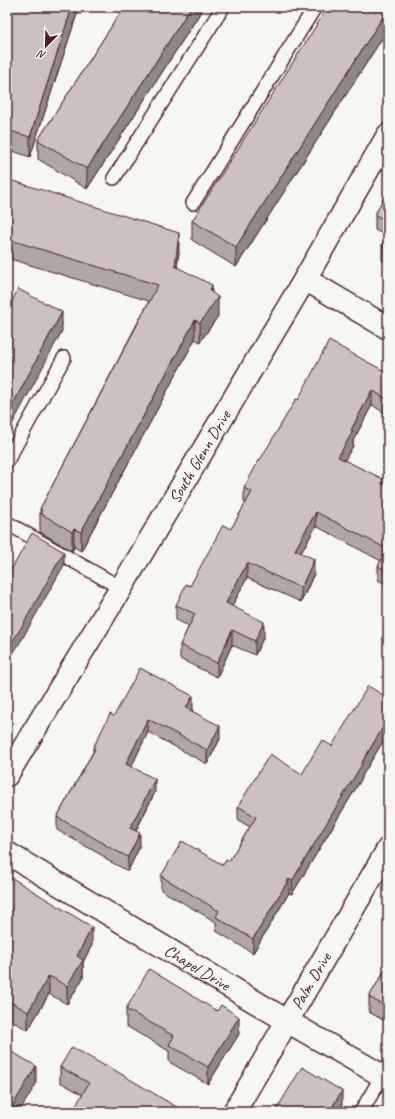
<svg xmlns="http://www.w3.org/2000/svg" width="395" height="1119" viewBox="0 0 395 1119" font-family="Caveat,sans-serif">
  <rect width="100%" height="100%" fill="#f6f6f2"/>
  <filter id="ink" filterUnits="userSpaceOnUse"><feTurbulence type="fractalNoise" baseFrequency=".025" numOctaves="2"/><feDisplacementMap in="SourceGraphic" scale="8" xChannelSelector="R" yChannelSelector="G"/><feConvolveMatrix kernelMatrix="1 2 1 2 8 2 1 2 1" color-interpolation-filters="sRGB"/></filter>
  <g filter="url(#ink)">
    <g fill="none" stroke-linecap="round" stroke-linejoin="round">
      <defs>
        <g id="lane">
          <polyline points="114,178 223,7"/>
          <polyline points="193,203 315,7"/>
          <polyline points="7,461 64,358"/>
          <polyline points="7,523 121,588"/>
          <polyline points="361,1112 382,1076"/>
        </g>
        <g id="street">
          <polyline points="305,279 388,328"/>
          <path id="s1" d="M7,775L121,588L305,279L388,135"/>
          <path id="s2" d="M7,853L287,1021L388,1079"/>
          <path id="s3" d="M234,1112L388,849"/>
        </g>
      </defs>
      <use href="#lane" stroke="#4a1f2b" stroke-width="16"/>
      <use href="#street" stroke="#4a1f2b" stroke-width="25"/>
      <use href="#lane" stroke="#f6f6f2" stroke-width="13"/>
      <use href="#street" stroke="#f6f6f2" stroke-width="22"/>
    </g>
    <g fill="#afa6a5" stroke="#4a1f2b">
      <polygon points="7,7 82,7 81,14 77,14 30,157 7,149"/>
      <polygon points="124,7 204,7 87,189 38,159 38,140"/>
      <polygon points="388,7 388,29 236,267 192,240 192,221"/>
      <polygon points="7,179 179,252 177,267 212,293 218,316 200,342 195,339 81,551 74,547 72,551 40,532 40,509 149,301 7,258"/>
      <polygon points="388,189 388,263 382,260 382,245 386,236 375,230 375,215"/>
      <polygon points="388,373 388,415 372,405 353,441 353,446 344,460 388,486 388,585 378,580 378,566 381,561 316,526 301,553 314,574 301,602 247,578 232,606 264,636 255,655 232,645 217,677 180,659 180,645 189,626 176,620 176,605 231,529 246,503 244,502 244,488 298,400"/>
      <polygon points="388,698 388,733 362,776 362,778 292,894 289,893 253,953 216,931 216,922 161,890 161,876 223,865 229,861 250,827 238,820 238,806 302,774 332,746"/>
      <polygon points="193,710 192,711 220,739 207,764 148,732 131,767 155,792 136,831 140,846 128,871 105,859 105,857 57,830 57,817 93,752 93,748 114,716"/>
      <polygon points="7,875 92,945 83,962 83,978 67,1004 49,994 28,1030 7,1018"/>
      <polygon points="388,965 388,1023 369,1012 369,997"/>
      <polygon points="126,1009 239,1034 208,1084 169,1062 169,1051 126,1026"/>
      <polygon points="60,1067 185,1112 83,1095 60,1082"/>
    </g>
    <g fill="#8f8786" stroke="#4a1f2b">
      <polygon points="72,7 77,7 77,14 30,157 30,137"/>
      <polygon points="191,7 204,7 87,189 87,169"/>
      <polygon points="388,9 388,29 236,267 236,247"/>
      <polygon points="179,233 179,252 175,284 175,266"/>
      <polygon points="212,285 212,304 218,297 218,316 200,342 200,323 210,291"/>
      <polygon points="62,312 62,331 7,434 7,415"/>
      <polygon points="195,320 195,339 81,551 81,532"/>
      <polygon points="372,390 372,405 353,441 353,446 338,472 338,457 351,430"/>
      <polygon points="316,512 316,526 295,564 295,550"/>
      <polygon points="74,529 74,547 72,551 72,532"/>
      <polygon points="64,552 64,565 21,641 7,663 7,650"/>
      <polygon points="314,559 314,574 301,602 301,588"/>
      <polygon points="247,563 247,578 226,618 226,603"/>
      <polygon points="264,622 264,636 255,655 255,641"/>
      <polygon points="232,630 232,645 217,677 217,663"/>
      <polygon points="193,696 193,710 186,722 186,708"/>
      <polygon points="148,719 148,732 126,778 126,764"/>
      <polygon points="388,719 388,733 362,776 362,778 292,894 292,881 361,764"/>
      <polygon points="220,726 220,739 207,764 207,750"/>
      <polygon points="155,779 155,792 130,842 130,828"/>
      <polygon points="140,833 140,846 128,871 128,857"/>
      <polygon points="289,879 289,893 253,953 253,939"/>
      <polygon points="92,927 92,945 83,962 83,978 67,1004 67,986 77,956"/>
      <polygon points="49,976 49,994 28,1030 28,1012"/>
      <polygon points="239,1017 239,1034 208,1084 208,1067"/>
      <polygon points="36,1066 36,1084 19,1112 9,1112"/>
      <polygon points="342,1091 342,1108 339,1112 329,1112"/>
    </g>
    <g fill="#ccc1c0" stroke="#4a1f2b">
      <polygon points="7,7 72,7 30,137 7,130"/>
      <polygon points="124,7 191,7 87,169 38,140"/>
      <polygon points="328,7 388,7 388,9 236,247 192,221"/>
      <polygon points="7,179 179,233 175,266 212,285 210,291 218,297 200,323 195,320 81,532 74,529 72,532 40,513 42,510 40,509 158,285 7,239"/>
      <polygon points="388,189 388,221 375,215"/>
      <polygon points="388,232 388,248 382,245"/>
      <polygon points="18,289 62,312 7,415 7,311"/>
      <polygon points="329,341 388,373 388,400 372,390 351,430 353,431 338,457 383,479 382,483 388,486 388,571 378,566 387,549 316,512 295,550 314,559 301,588 247,563 226,603 264,622 255,641 232,630 217,663 180,645 195,614 176,605 186,584 190,586 223,525 231,529 252,492 244,488 259,460 260,460 296,399 298,400"/>
      <polygon points="32,533 64,552 21,628 7,650 7,577"/>
      <polygon points="140,668 193,696 186,708 220,726 207,750 148,719 126,764 155,779 130,828 140,833 128,857 105,845 105,844 57,817 95,749 93,748 110,714 114,716"/>
      <polygon points="368,686 388,698 388,719 361,764 362,764 292,881 289,879 253,939 216,917 219,911 161,876 182,841 223,865 226,860 229,861 256,817 238,806 270,754 302,774 322,740 332,746"/>
      <polygon points="7,875 92,927 77,956 83,960 67,986 49,976 28,1012 7,1000"/>
      <polygon points="388,965 388,1008 369,997"/>
      <polygon points="149,969 217,1011 221,1005 239,1017 208,1067 169,1045 174,1036 126,1009"/>
      <polygon points="72,1047 105,1066 106,1065 185,1112 72,1112 89,1083 60,1067"/>
      <polygon points="7,1049 36,1066 9,1112 7,1112"/>
      <polygon points="302,1067 342,1091 329,1112 275,1112"/>
    </g>
  </g>
  <g text-anchor="middle" dominant-baseline="central" stroke-width="4" stroke-linejoin="round" paint-order="stroke">
    <g font-size="17" fill="#4a1f2b" stroke="#f6f6f2">
      <text stroke="none"><textPath href="#s1" startOffset="372">South Glenn Drive</textPath></text>
      <text stroke="none"><textPath href="#s2" startOffset="222">Chapel Drive</textPath></text>
      <text stroke="none"><textPath href="#s3" startOffset="152">Palm Drive</textPath></text>
    </g>
  </g>
  <rect width="395" height="1119" fill="none" stroke="#f6f6f2" stroke-width="24"/>
  <rect x="12" y="12" width="371" height="1095" fill="none" stroke="#4a1f2b" stroke-width="1.5" filter="url(#ink)"/>
  <g transform="translate(46 46) rotate(203)" stroke="#f6f6f2" stroke-width="3" paint-order="stroke">
  <path d="M0-3L7 15L0 10L-7 15Z" fill="#4a1f2b"/>
  <text y="-6" font-size="11" font-weight="bold" text-anchor="middle" fill="#4a1f2b">N</text>
  </g>
</svg>
